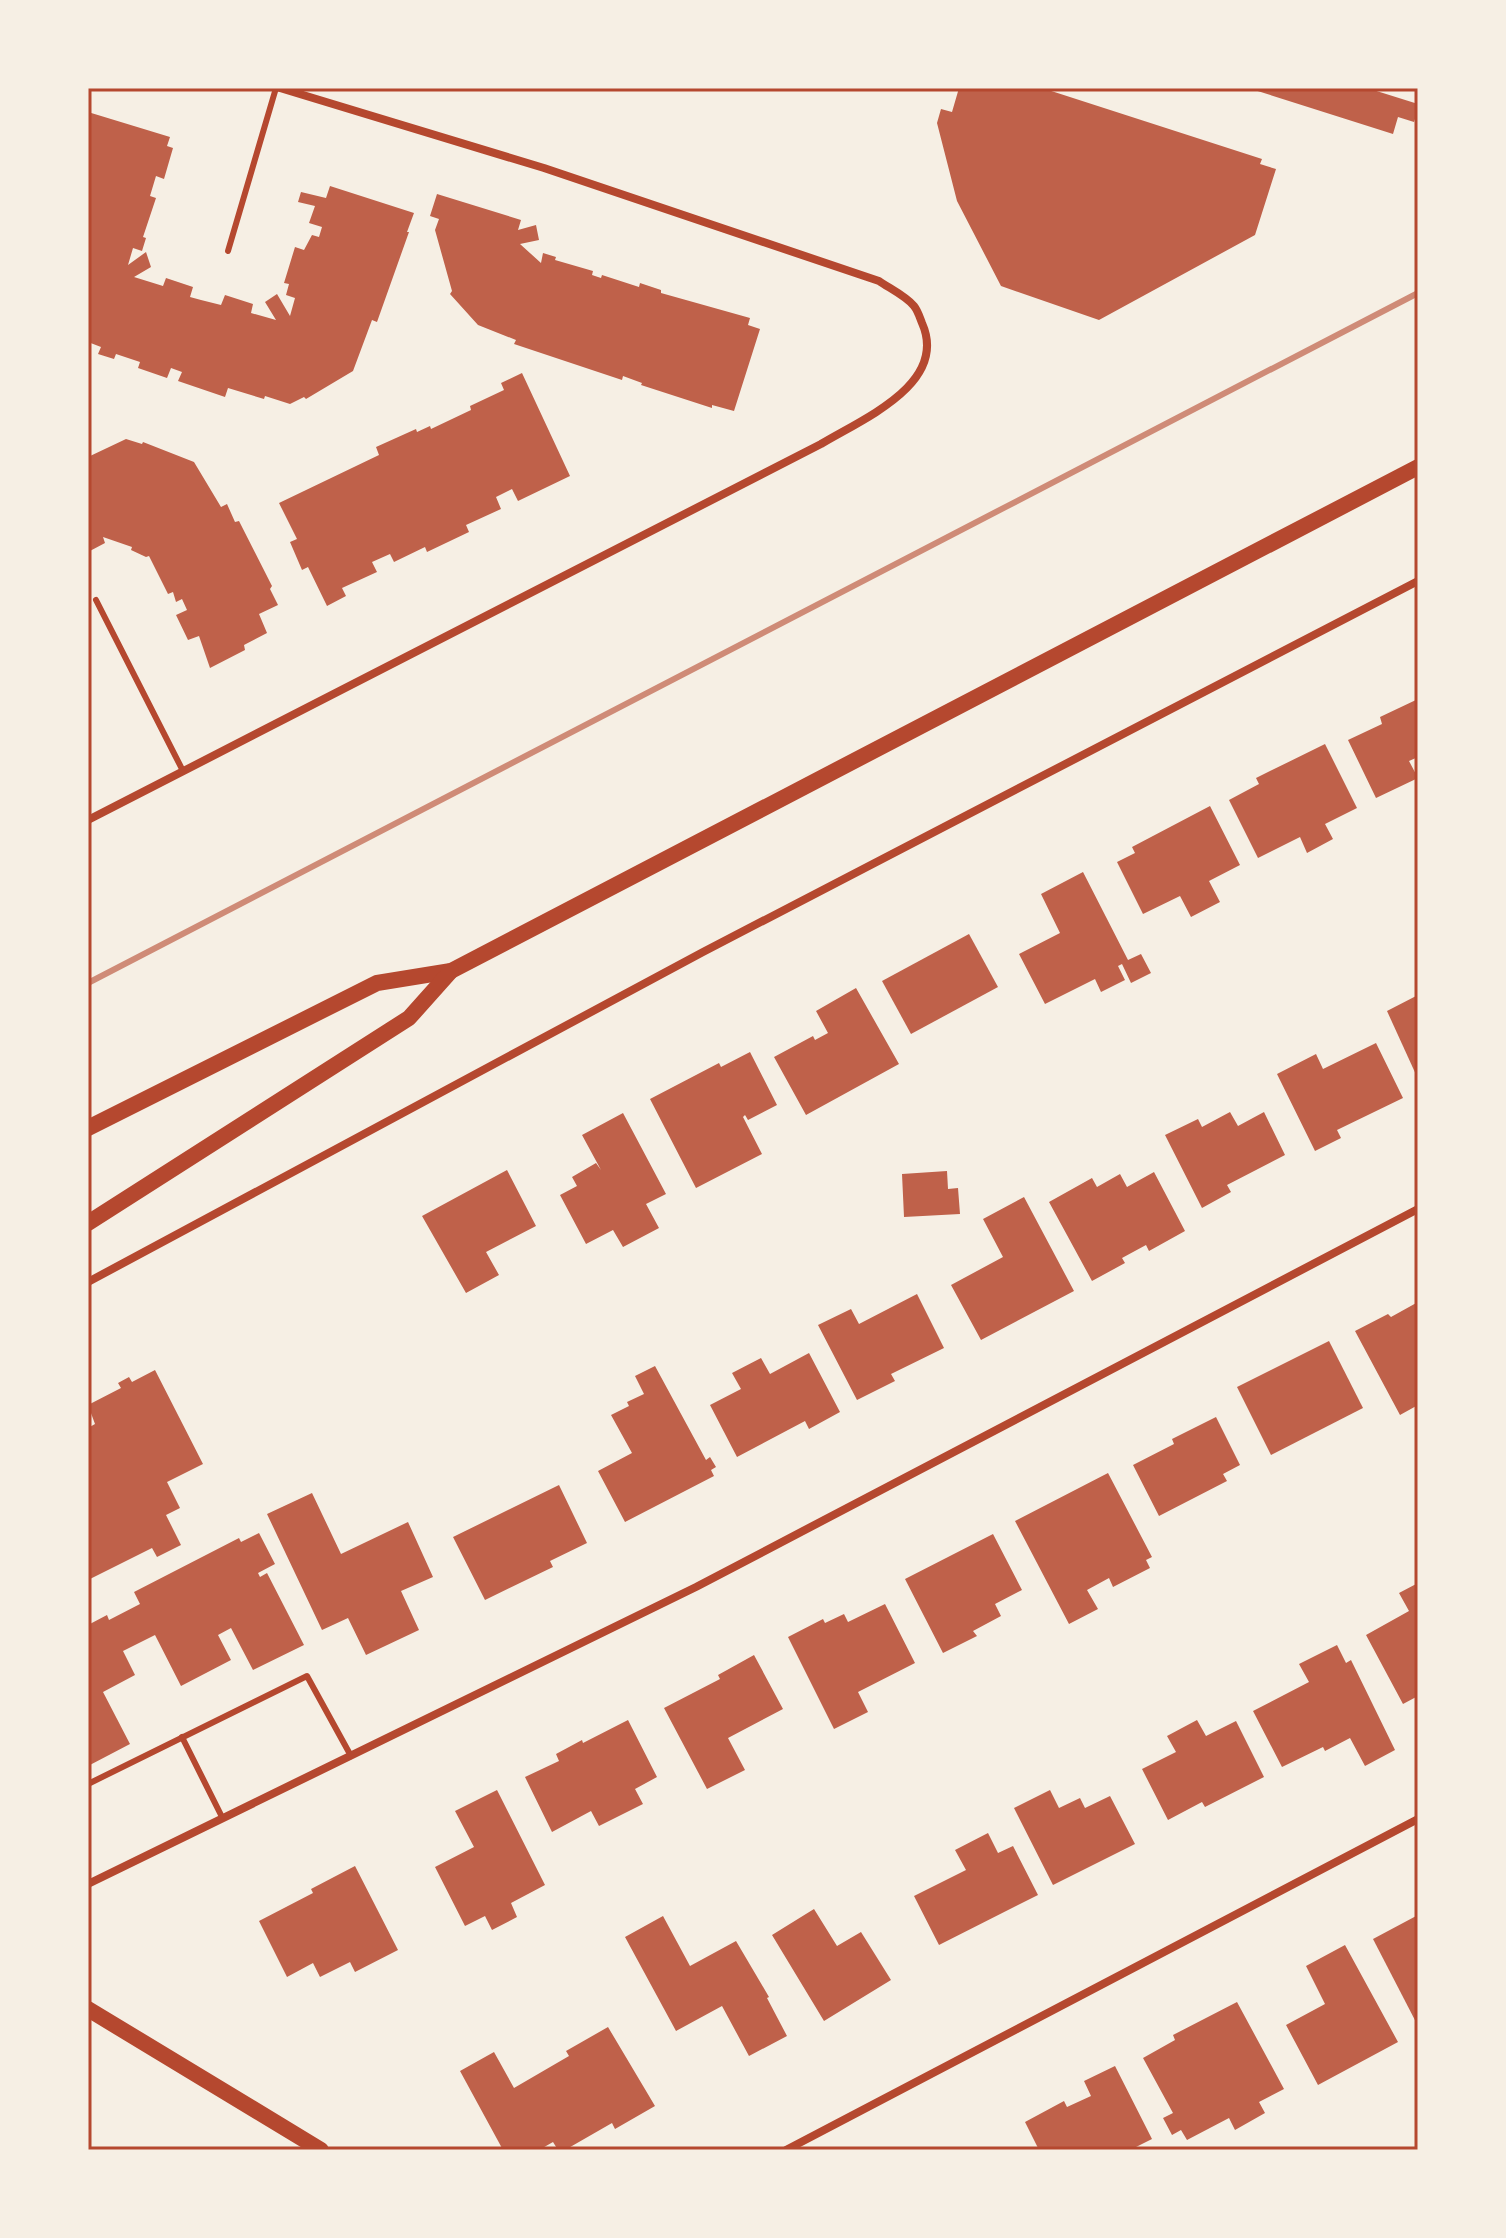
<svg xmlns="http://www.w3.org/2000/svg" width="1506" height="2238" viewBox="0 0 1506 2238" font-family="'Alegreya Sans',sans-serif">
  <rect width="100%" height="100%" fill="#f6efe4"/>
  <g fill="#bf614a">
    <polygon points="959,88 1042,88 1262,159 1260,164 1276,169 1255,235 1099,320 1001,286 957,201 937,123 941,109 952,112"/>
    <polygon points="1248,88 1367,88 1418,104 1418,110 1414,122 1398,117 1393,134"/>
    <polygon points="88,112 170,137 167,146 173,148 164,179 156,176 150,196 156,198 143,237 146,238 142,251 133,248 128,265 146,252 151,267 134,277 163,286 166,278 193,287 190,297 201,300 221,305 225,295 253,304 251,313 276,320 265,302 277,294 290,316 295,298 286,295 289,284 284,283 295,247 304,250 312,235 319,237 322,227 309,223 315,206 298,202 301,192 326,198 330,186 414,213 407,232 409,232 377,322 372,320 353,371 306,399 304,397 290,404 265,396 264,399 228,388 225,397 178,381 182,372 171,368 167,378 138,368 140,362 116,354 114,359 98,354 101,347 88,342"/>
    <polygon points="437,194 521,220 518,230 536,225 539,240 520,244 541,263 543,253 556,257 555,260 593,271 592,275 601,278 602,275 639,287 640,283 661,290 661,293 750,318 748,325 760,329 734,411 712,405 712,408 641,385 642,383 623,376 622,380 514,344 516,340 478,325 450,294 452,291 435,230 439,219 430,216"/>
    <polygon points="522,373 570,476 518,501 512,489 496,497 501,509 466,525 469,532 427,552 425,547 394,562 390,554 372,562 377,572 342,588 346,596 327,606 308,567 302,570 290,542 297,539 279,503 379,455 376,447 416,429 417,432 430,426 431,429 471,410 470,406 504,390 501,383"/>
    <polygon points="126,439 142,444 143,442 194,462 221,507 227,504 235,522 239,521 272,586 270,589 278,605 259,614 267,633 244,645 245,650 210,668 199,636 188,640 176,615 187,610 182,599 176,602 173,592 168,594 149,556 146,557 131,550 132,547 103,537 105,543 88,552 88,457"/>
    <polygon points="1418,699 1418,757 1409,761 1418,778 1376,798 1348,740 1382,724 1380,717"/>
    <polygon points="1325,744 1357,808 1325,824 1333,839 1307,853 1300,837 1258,858 1229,800 1259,784 1256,778"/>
    <polygon points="1210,806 1240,865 1209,881 1220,902 1191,917 1180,896 1143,914 1117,862 1135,853 1132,847"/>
    <polygon points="1083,872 1128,960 1141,954 1151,973 1131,983 1122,964 1118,966 1125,980 1101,992 1095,979 1045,1004 1019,954 1060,933 1041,894"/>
    <polygon points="969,934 998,987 911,1034 882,981"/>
    <polygon points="856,988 899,1064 806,1115 774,1057 813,1036 815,1040 828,1033 816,1011"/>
    <polygon points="1418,995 1418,1079 1387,1011"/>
    <polygon points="1376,1043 1403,1098 1337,1130 1341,1138 1315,1151 1277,1074 1316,1054 1323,1069"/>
    <polygon points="750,1052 777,1105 748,1120 745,1115 743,1117 762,1154 696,1188 650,1099 719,1063 721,1067"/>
    <polygon points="1230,1112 1238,1126 1264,1112 1285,1155 1227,1185 1231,1192 1202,1208 1165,1135 1198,1119 1202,1127"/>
    <polygon points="623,1113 666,1194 646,1204 659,1228 623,1247 613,1230 586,1244 560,1195 577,1186 572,1177 596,1163 601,1170 582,1135"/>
    <polygon points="507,1170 536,1226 486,1252 499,1275 466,1293 422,1216"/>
    <polygon points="947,1171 948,1189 958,1188 960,1214 904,1217 902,1174"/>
    <polygon points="1154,1172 1185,1231 1149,1251 1146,1245 1122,1258 1125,1263 1092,1281 1049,1202 1092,1178 1097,1187 1120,1174 1127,1187"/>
    <polygon points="1024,1197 1074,1291 981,1340 951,1285 1003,1257 983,1219"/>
    <polygon points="917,1294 944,1348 891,1374 895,1381 857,1400 818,1325 851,1309 859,1324"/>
    <polygon points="1418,1302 1418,1405 1400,1415 1355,1331 1388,1314 1391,1317"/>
    <polygon points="1329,1341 1363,1408 1271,1455 1237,1387"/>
    <polygon points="809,1353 840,1412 809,1429 805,1421 737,1457 710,1405 741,1389 732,1373 761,1358 770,1374"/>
    <polygon points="655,1366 706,1460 710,1457 716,1467 711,1470 714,1476 625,1522 598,1471 632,1453 611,1415 629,1406 627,1402 644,1394 635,1376"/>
    <polygon points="155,1370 203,1464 167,1482 180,1508 166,1515 181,1545 157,1557 152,1548 88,1580 88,1428 95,1424 88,1405 121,1388 118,1383 129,1377 132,1382"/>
    <polygon points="1216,1417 1240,1465 1223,1474 1227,1481 1159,1516 1133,1465 1174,1444 1172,1439"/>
    <polygon points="1108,1473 1152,1557 1146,1560 1150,1568 1113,1587 1109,1578 1087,1590 1098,1609 1069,1624 1015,1521"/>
    <polygon points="559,1485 587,1543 550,1561 553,1567 485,1600 453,1537"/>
    <polygon points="312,1493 341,1554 408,1522 433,1577 401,1591 419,1630 366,1655 348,1618 322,1630 267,1514"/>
    <polygon points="259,1533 275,1564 258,1573 260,1577 267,1573 304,1645 253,1670 231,1628 218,1635 231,1660 181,1686 155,1635 123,1651 135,1675 103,1692 130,1744 88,1766 88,1625 107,1615 109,1620 140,1604 134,1592 239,1538 241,1542"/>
    <polygon points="993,1534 1022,1590 995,1604 1001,1616 973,1631 977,1636 943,1653 905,1579"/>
    <polygon points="1418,1583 1418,1696 1403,1704 1366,1635 1409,1611 1399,1593"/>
    <polygon points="885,1604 915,1663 858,1692 868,1712 834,1729 788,1637 823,1619 825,1623 844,1614 848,1622"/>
    <polygon points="1337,1645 1346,1663 1351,1660 1395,1750 1365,1766 1350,1738 1325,1751 1323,1747 1282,1767 1253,1711 1309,1682 1299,1664"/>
    <polygon points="754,1655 783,1709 728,1738 745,1770 707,1789 664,1708 720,1679 718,1675"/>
    <polygon points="628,1720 657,1777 635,1789 643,1804 599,1826 591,1811 552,1832 525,1777 559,1761 556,1754 582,1740 583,1743"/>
    <polygon points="1197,1720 1206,1736 1236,1721 1264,1777 1205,1807 1202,1802 1168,1820 1142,1769 1176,1752 1167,1736"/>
    <polygon points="497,1790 545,1885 511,1903 517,1917 492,1930 485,1916 465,1926 435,1867 474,1847 455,1811"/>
    <polygon points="1050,1790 1059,1808 1080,1798 1085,1808 1110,1796 1135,1844 1053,1885 1014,1808"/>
    <polygon points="988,1833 998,1853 1013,1846 1038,1895 939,1945 914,1896 966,1870 955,1850"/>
    <polygon points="355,1866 398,1950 355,1972 350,1962 320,1977 313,1963 287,1977 259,1921 313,1893 311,1889"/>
    <polygon points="814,1909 837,1946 861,1932 891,1980 824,2021 772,1935"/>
    <polygon points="1418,1915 1418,2026 1373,1939"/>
    <polygon points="663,1916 690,1966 736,1941 769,1997 767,1998 787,2036 749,2056 722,2006 676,2031 625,1937"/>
    <polygon points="1345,1945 1398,2042 1318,2085 1286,2025 1325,2004 1306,1966"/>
    <polygon points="1237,2002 1284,2089 1259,2102 1265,2113 1235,2130 1229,2118 1187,2140 1181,2130 1172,2135 1163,2118 1173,2113 1143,2058 1175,2040 1173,2035"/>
    <polygon points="608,2027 655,2106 615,2129 612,2123 565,2150 558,2150 553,2142 539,2150 503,2150 460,2071 494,2052 514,2088 569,2056 566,2051"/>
    <polygon points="1115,2066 1152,2139 1130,2150 1039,2150 1025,2122 1064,2101 1067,2107 1091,2096 1084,2081"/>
  </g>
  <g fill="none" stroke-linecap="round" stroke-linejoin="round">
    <g stroke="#b5482f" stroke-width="6">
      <polyline points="228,251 276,88"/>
      <polyline points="96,600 183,771"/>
      <polyline points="182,1737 222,1817"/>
      <polyline points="88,1784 307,1676 351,1756"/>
    </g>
    <g stroke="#b5482f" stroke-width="8">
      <path d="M88,820L821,444C862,419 949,384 922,323C920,318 918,311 914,306C906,296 889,288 879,281L544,168L280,88"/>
      <polyline points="88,1282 703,952 1418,581"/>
      <polyline points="88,1884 696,1587 1418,1209"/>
      <polyline points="786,2150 1418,1819"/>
    </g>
    <g stroke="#b5482f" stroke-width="16">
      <polyline points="88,1128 377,983 451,971 1418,467"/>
      <polyline points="88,1223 409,1018 451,971"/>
      <polyline points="88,2009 321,2150"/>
    </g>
    <polyline stroke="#cf8b77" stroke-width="6" points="88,983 1418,293"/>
  </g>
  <rect width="1506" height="2238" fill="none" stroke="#f6efe4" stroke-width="180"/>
  <rect x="90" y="90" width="1326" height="2058" fill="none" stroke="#b5482f" stroke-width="3"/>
</svg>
